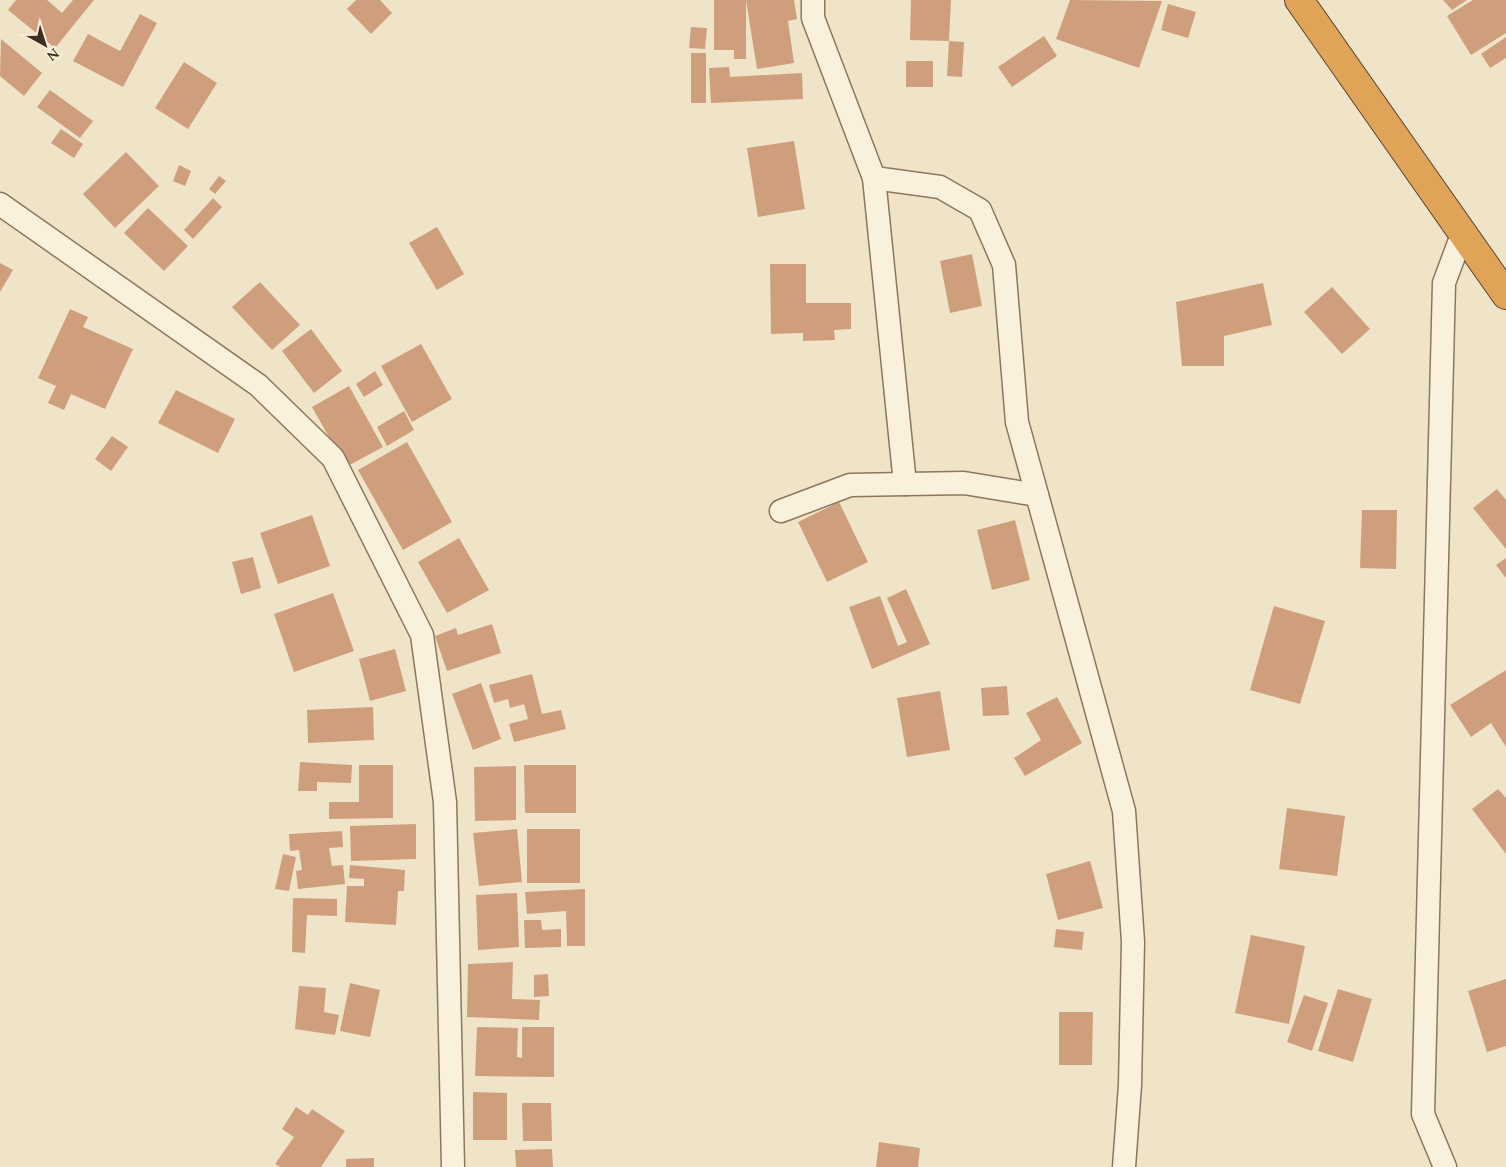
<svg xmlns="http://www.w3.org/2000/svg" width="1506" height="1167" viewBox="0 0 1506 1167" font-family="Spectral,serif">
  <rect width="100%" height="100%" fill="#f0e4c8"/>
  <g fill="#cf9f7d">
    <polygon points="16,0 47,0 62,13 73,0 94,0 55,48 8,10"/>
    <polygon points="356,0 380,0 392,13 371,34 347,9"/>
    <polygon points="714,0 746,0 746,59 734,59 734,50 714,50"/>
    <polygon points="746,0 794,0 797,19 788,21 794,63 757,69"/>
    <polygon points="911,0 951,0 949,41 910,40"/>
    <polygon points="1070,0 1162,1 1139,68 1056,39"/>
    <polygon points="1443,0 1467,0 1452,10"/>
    <polygon points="1473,0 1506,0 1506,33 1471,55 1447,16"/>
    <polygon points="1168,4 1196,12 1188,38 1161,30"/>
    <polygon points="140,14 157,23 123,87 73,61 88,34 120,51"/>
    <polygon points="691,27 707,28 705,49 689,48"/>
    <polygon points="1044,36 1057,56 1012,87 998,67"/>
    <polygon points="1506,37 1506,58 1490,68 1481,54"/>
    <polygon points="1,39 42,73 24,96 0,76"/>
    <polygon points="949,41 964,42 962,77 947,76"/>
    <rect x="691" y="53" width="15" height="50"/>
    <rect x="906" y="61" width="27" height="26"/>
    <polygon points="184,62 217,83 188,129 155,108"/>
    <polygon points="729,67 730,77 802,73 803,99 711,103 709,68"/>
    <polygon points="50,90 93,121 80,138 37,107"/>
    <polygon points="61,129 83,144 74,158 51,143"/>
    <polygon points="794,141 805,209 758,217 747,148"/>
    <polygon points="126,152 159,186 115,228 83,194"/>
    <polygon points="179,165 191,171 185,186 173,181"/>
    <polygon points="219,176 226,181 215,194 209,189"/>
    <polygon points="213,198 222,207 193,239 184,230"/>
    <polygon points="148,208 188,246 164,271 124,233"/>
    <polygon points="437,227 464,274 437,290 409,243"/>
    <polygon points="972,254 982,306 950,313 940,261"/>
    <polygon points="0,263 13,270 0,292"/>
    <polygon points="770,264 806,264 806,303 851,303 851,329 834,330 835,340 803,341 803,333 771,334"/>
    <polygon points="260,282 300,325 272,350 232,307"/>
    <polygon points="1263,283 1272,325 1224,336 1224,366 1182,366 1176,302"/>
    <polygon points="1332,287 1370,329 1342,354 1304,312"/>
    <polygon points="70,309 88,317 83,327 133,349 105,409 71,394 64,410 48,403 56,386 38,378"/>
    <polygon points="311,329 342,371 314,393 282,351"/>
    <polygon points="421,344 452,399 412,422 381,366"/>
    <polygon points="375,371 383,385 364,397 356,384"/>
    <polygon points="349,386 383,447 346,467 312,407"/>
    <polygon points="176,390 235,419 218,453 158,423"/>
    <polygon points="404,411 414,430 387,446 377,427"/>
    <polygon points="112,436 128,447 111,471 95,459"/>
    <polygon points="407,442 452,522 403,550 358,470"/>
    <polygon points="1497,489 1506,500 1506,549 1473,508"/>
    <polygon points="839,502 868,562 827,582 798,522"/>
    <polygon points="1362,510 1397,510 1396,569 1360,568"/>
    <polygon points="312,515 330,566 278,584 260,533"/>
    <polygon points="1015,520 1030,580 992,590 977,530"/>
    <polygon points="459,538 489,590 447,613 418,562"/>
    <polygon points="253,557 261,588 241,594 232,562"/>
    <polygon points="1506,558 1506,578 1496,565"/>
    <polygon points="906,589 930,644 872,669 849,607 880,596 898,646 907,642 887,598"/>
    <polygon points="333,593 354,651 294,672 274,614"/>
    <polygon points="1274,606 1325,621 1300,704 1250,690"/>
    <polygon points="492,624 501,653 447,671 435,636 456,628 458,635"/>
    <polygon points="395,649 406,691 370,701 359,659"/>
    <polygon points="1506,670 1506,747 1491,723 1471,737 1450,705"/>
    <polygon points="532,674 542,714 561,710 566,729 514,742 509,724 528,719 524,704 510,708 508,699 494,703 489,685"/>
    <polygon points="481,683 501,739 473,750 452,694"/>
    <polygon points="1007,686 1009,715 983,716 981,688"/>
    <polygon points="940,691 950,750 907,757 897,698"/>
    <polygon points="1057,697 1082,743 1025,776 1014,758 1041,740 1026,713"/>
    <polygon points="373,707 374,740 308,743 307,710"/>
    <polygon points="300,762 352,765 351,783 317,782 317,791 298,791"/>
    <polygon points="359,765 393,765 393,818 329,819 329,802 359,802"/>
    <polygon points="524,765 576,765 576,813 525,813"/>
    <polygon points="516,766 516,820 475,821 474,767"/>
    <polygon points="1498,789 1506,798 1506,854 1472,809"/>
    <polygon points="1287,808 1345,816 1337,876 1279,869"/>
    <polygon points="416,824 416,859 351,861 350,826"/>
    <polygon points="517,829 522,882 479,886 473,833"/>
    <rect x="527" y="829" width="53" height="54"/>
    <polygon points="342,831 343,847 329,848 332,866 343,865 345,884 298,889 296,871 302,870 299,850 290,851 289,834"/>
    <polygon points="283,854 296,857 289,891 275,889"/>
    <polygon points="1090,861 1103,908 1058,920 1046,874"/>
    <polygon points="350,865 405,870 404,891 398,891 396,925 345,922 347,886 364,886 364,879 349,878"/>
    <polygon points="585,889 585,946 567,946 566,911 527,914 525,892"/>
    <polygon points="517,893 519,947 478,950 476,895"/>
    <polygon points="293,898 337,899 337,916 307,915 305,953 292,952"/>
    <polygon points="524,920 541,920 542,930 561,929 561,947 525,948"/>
    <polygon points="1056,929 1084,932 1082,950 1054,947"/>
    <polygon points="1251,935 1305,946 1289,1024 1235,1013"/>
    <polygon points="513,962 512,999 540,1000 539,1020 467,1017 468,964"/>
    <polygon points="548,974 549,996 534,997 534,975"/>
    <polygon points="1506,979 1506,1046 1487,1052 1468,991"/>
    <polygon points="350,983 380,990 370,1037 340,1031"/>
    <polygon points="299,986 326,988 324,1012 339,1015 335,1035 295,1029"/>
    <polygon points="1338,989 1372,999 1353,1062 1318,1051"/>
    <polygon points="1304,995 1328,1003 1312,1051 1287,1042"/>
    <polygon points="1059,1012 1093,1012 1092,1065 1059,1065"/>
    <polygon points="477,1027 518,1028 517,1057 522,1058 522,1027 554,1027 554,1077 475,1076"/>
    <polygon points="473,1092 507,1093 507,1140 473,1140"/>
    <polygon points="522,1103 551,1103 552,1141 523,1141"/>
    <polygon points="296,1107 308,1115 312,1109 345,1131 321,1167 280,1167 275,1164 294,1137 282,1129"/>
    <polygon points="879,1142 920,1148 918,1167 876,1167"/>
    <polygon points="552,1149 553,1167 516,1167 515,1150"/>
    <polygon points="374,1158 374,1167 346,1167 346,1159"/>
  </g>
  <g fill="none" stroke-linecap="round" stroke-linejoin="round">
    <defs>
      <g id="street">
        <polyline points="813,0 813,18 874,178 905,484"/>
        <polyline points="874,178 940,187 980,210 1004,265 1017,422 1124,811 1133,942 1130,1085 1124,1167"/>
        <polyline points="0,204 258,385 333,458 422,635 445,802 453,1167"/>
        <polyline points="781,511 850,485 964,483 1037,495"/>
        <polyline points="1445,1167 1423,1114 1444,283 1463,232"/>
      </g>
      <polyline id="highway" points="1299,0 1506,295"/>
    </defs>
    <use href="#street" stroke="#8d765c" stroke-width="25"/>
    <use href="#highway" stroke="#5b4430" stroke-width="30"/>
    <use href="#street" stroke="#faf1dc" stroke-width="22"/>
    <use href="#highway" stroke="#e0a458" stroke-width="28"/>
  </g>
  <g transform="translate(45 45) rotate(141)" stroke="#f7eed8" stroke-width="4" paint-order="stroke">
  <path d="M0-4L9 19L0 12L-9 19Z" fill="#3d2e20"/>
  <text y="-8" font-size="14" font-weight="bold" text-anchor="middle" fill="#3d2e20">N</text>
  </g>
</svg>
